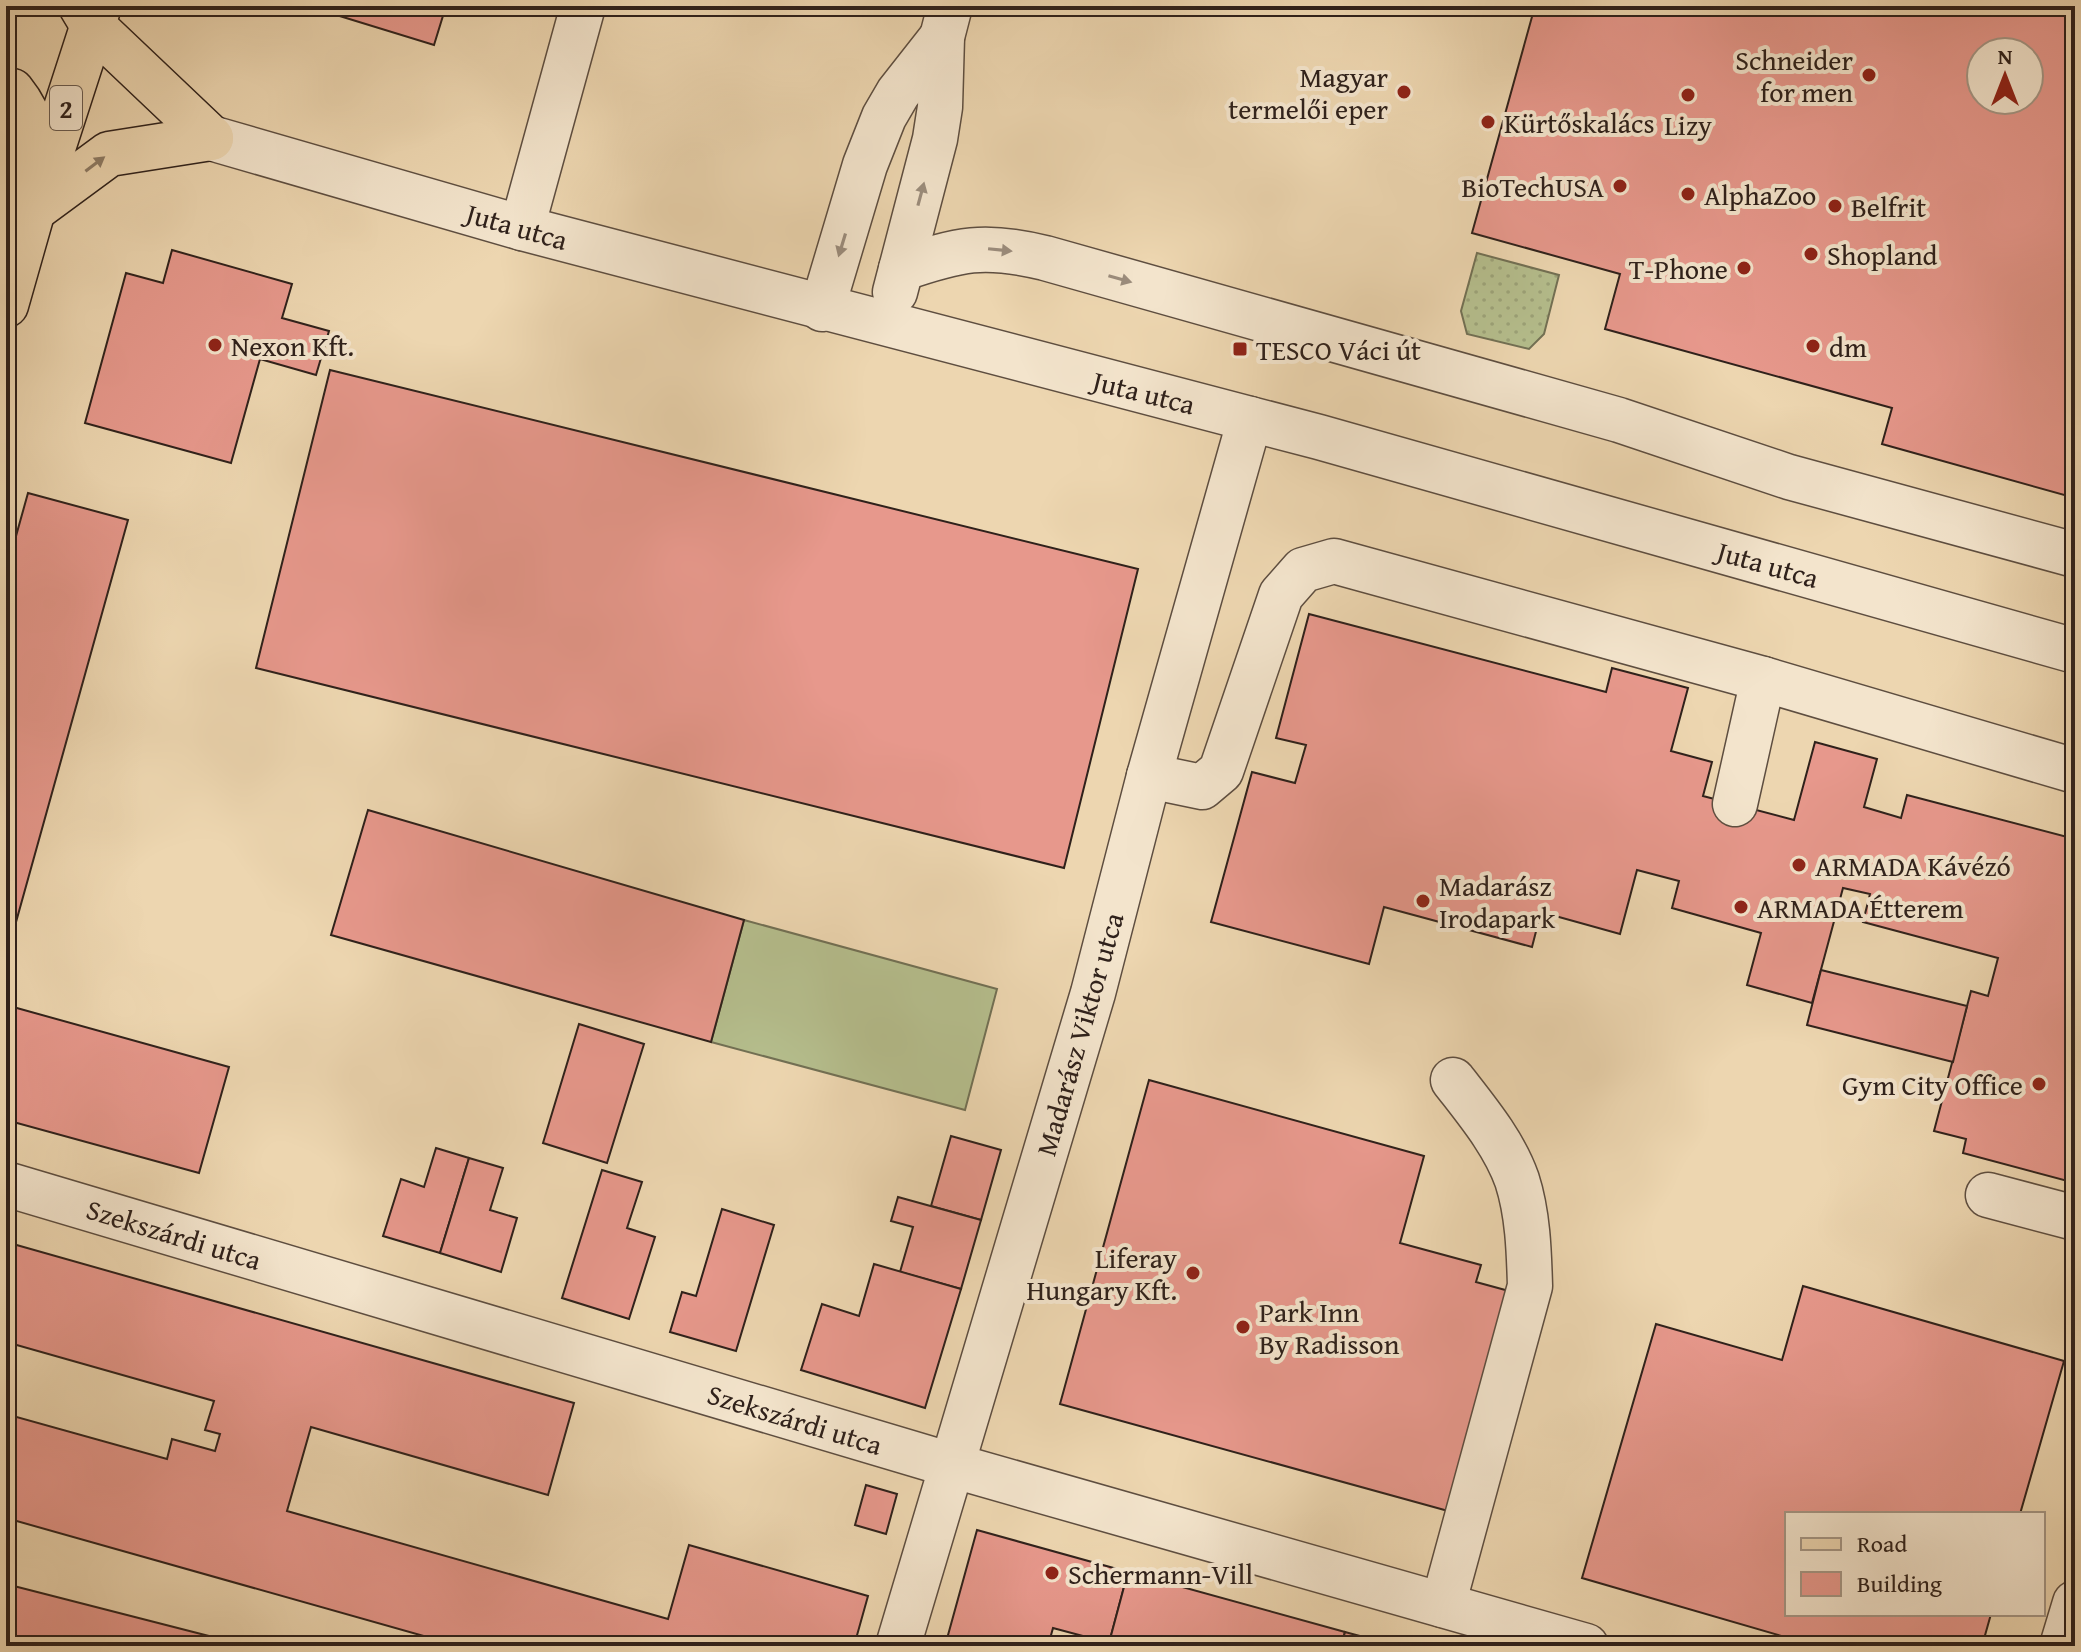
<svg xmlns="http://www.w3.org/2000/svg" width="2081" height="1652" viewBox="0 0 2081 1652" font-family="'Gentium Book Plus',serif">
  <defs>
    <pattern id="green-dots" width="8" height="8" patternUnits="userSpaceOnUse" patternTransform="scale(2)"><rect width="8" height="8" fill="#b5be8d"/><path d="M2 2h.1M6 6h.1" fill="none" stroke="#9ca379" stroke-width="1.8" stroke-linecap="round"/></pattern>
  </defs>
  <rect width="100%" height="100%" fill="#edd6b0"/>
  <filter id="stains"><feTurbulence type="fractalNoise" baseFrequency=".0025" numOctaves="4"/><feColorMatrix values="0 0 0 0 .2 0 0 0 0 .09 0 0 0 0 .02 0 0 0 .5 -.17"/></filter>
  <radialGradient id="worn" r=".72"><stop offset=".6" stop-color="#630" stop-opacity="0"/><stop offset="1" stop-color="#630" stop-opacity=".3"/></radialGradient>
  <polygon fill="url(#green-dots)" stroke="#727054" stroke-width="2" points="1477,253 1559,275 1544,334 1529,349 1467,334 1461,311"/>
  <polygon fill="#b5be8d" stroke="#727054" stroke-width="2" points="744,920 997,989 965,1110 711,1042"/>
  <g fill="#e7988c" stroke="#2f211b" stroke-width="2" fill-rule="evenodd">
    <polygon points="307,6 446,6 434,45"/>
    <path d="M1535,6H2075V498L1882,444L1892,408L1605,329L1620,274L1472,233ZM1981,52H2029V100H1981Z"/>
    <polygon points="172,250 292,284 282,318 329,331 316,375 260,359 231,463 85,423 126,273 163,283"/>
    <polygon points="330,370 1138,569 1064,868 256,668"/>
    <polygon points="28,493 128,520 6,958 6,572"/>
    <polygon points="1309,614 1606,692 1612,668 1688,688 1671,751 1712,762 1703,796 1794,820 1815,742 1877,759 1864,807 1901,818 1907,795 2075,839 2075,1183 1963,1153 1966,1139 1934,1131 1971,991 1988,996 1998,958 1863,922 1870,894 1843,888 1812,1003 1747,985 1761,933 1672,908 1679,881 1637,870 1620,934 1541,912 1532,947 1384,907 1369,964 1211,922 1252,772 1295,783 1306,745 1276,738"/>
    <polygon points="368,810 744,920 711,1042 331,935"/>
    <polygon points="1821,970 1967,1006 1953,1062 1807,1025"/>
    <polygon points="6,1005 229,1067 199,1173 6,1120"/>
    <polygon points="579,1024 644,1044 607,1163 543,1143"/>
    <polygon points="1149,1080 1424,1156 1400,1243 1481,1265 1476,1282 1520,1294 1459,1514 1060,1404"/>
    <polygon points="951,1136 1001,1150 981,1220 931,1206"/>
    <polygon points="436,1148 469,1158 440,1253 383,1236 401,1179 424,1187"/>
    <polygon points="469,1158 503,1168 490,1210 517,1218 501,1272 440,1253"/>
    <polygon points="602,1170 642,1182 627,1228 655,1237 629,1319 562,1298"/>
    <polygon points="898,1197 981,1220 961,1289 900,1272 913,1227 891,1221"/>
    <polygon points="722,1209 774,1225 736,1351 670,1332 682,1292 696,1296"/>
    <polygon points="6,1242 574,1403 548,1495 311,1427 287,1511 668,1619 689,1545 868,1596 854,1646 459,1646 6,1518 6,1414 167,1459 172,1439 215,1451 220,1434 205,1430 214,1401 6,1342"/>
    <polygon points="874,1264 961,1289 925,1408 801,1370 822,1304 859,1316"/>
    <polygon points="1803,1286 2064,1361 2020,1514 1787,1514 1787,1614 1991,1614 1982,1646 1816,1646 1582,1578 1656,1324 1782,1360"/>
    <polygon points="866,1485 897,1494 886,1534 855,1525"/>
    <polygon points="977,1530 1128,1572 1109,1643 1053,1628 1048,1646 945,1646"/>
    <polygon points="1128,1572 1345,1632 1341,1646 1118,1646 1109,1643"/>
    <polygon points="6,1584 248,1646 6,1646"/>
    <polygon points="1345,1632 1397,1646 1341,1646"/>
  </g>
  <g fill="none" stroke-linecap="round" stroke-linejoin="round">
    <defs>
      <g id="minor">
        <polyline points="211,138 522,228 1319,437 2075,651"/>
        <polyline points="522,228 583,6"/>
        <path d="M901,269C959,249 984,243 1045,258L1619,420L1789,477L2075,555"/>
        <polyline points="895,292 935,139 940,107 942,37 950,6"/>
        <polyline points="822,309 865,165 884,117 898,93 942,37"/>
        <polyline points="1149,776 1202,787 1221,771 1281,595 1303,570 1334,561 1763,679 2075,771"/>
        <polyline points="1735,804 1763,679"/>
        <polyline points="6,1184 951,1465 1586,1646"/>
        <polyline points="1988,1195 2075,1218"/>
        <path d="M1443,1605L1530,1286C1529,1252 1528,1214 1517,1180C1504,1143 1477,1111 1453,1080"/>
        <polyline points="898,1646 1093,993 1149,776 1250,419"/>
        <polyline points="2062,1646 2075,1603"/>
      </g>
      <g id="major">
        <polyline points="81,6 93,26 211,138"/>
        <path d="M6,94L12,91C37,122 35,143 34,180"/>
        <polyline points="33,210 109,154 211,138"/>
        <polyline points="6,305 33,210 99,6"/>
      </g>
    </defs>
    <use href="#minor" stroke="#5e4e40" stroke-width="47"/>
    <use href="#major" stroke="#2f211b" stroke-width="47"/>
    <use href="#minor" stroke="#f3e4cc" stroke-width="44"/>
    <use href="#major" stroke="#edd6b0" stroke-width="44"/>
  </g>
  <defs><path id="oneway-solid" d="M-6-.8H1V-3.2L6.5 0L1 3.2V.8H-6Z" transform="scale(2)"/></defs>
  <use fill="#8e7c66" href="#oneway-solid" transform="translate(95 164) rotate(-37)"/>
  <g fill="#9b8c7c">
    <use href="#oneway-solid" transform="translate(921 194) rotate(-75)"/>
    <use href="#oneway-solid" transform="translate(842 245) rotate(107)"/>
    <use href="#oneway-solid" transform="translate(1000 250) rotate(6)"/>
    <use href="#oneway-solid" transform="translate(1120 279) rotate(16)"/>
  </g>
  <g fill="#8f2418" stroke="#f3e4cc" stroke-width="3">
    <circle cx="1869" cy="75" r="8"/>
    <circle cx="1404" cy="92" r="8"/>
    <circle cx="1688" cy="95" r="8"/>
    <circle cx="1488" cy="122" r="8"/>
    <circle cx="1620" cy="186" r="8"/>
    <circle cx="1688" cy="194" r="8"/>
    <circle cx="1835" cy="206" r="8"/>
    <circle cx="1811" cy="254" r="8"/>
    <circle cx="1744" cy="268" r="8"/>
    <circle cx="215" cy="345" r="8"/>
    <circle cx="1813" cy="346" r="8"/>
    <rect x="1232" y="341" width="16" height="16" rx="4"/>
    <circle cx="1799" cy="865" r="8"/>
    <circle cx="1423" cy="901" r="8"/>
    <circle cx="1741" cy="907" r="8"/>
    <circle cx="2039" cy="1084" r="8"/>
    <circle cx="1193" cy="1273" r="8"/>
    <circle cx="1243" cy="1327" r="8"/>
    <circle cx="1052" cy="1573" r="8"/>
  </g>
  <g text-anchor="middle" dominant-baseline="central" stroke-width="8" stroke-linejoin="round" paint-order="stroke">
    <rect fill="#f3e4cc" stroke="#6a5c50" stroke-width="2" x="50" y="86" width="32" height="44" rx="6"/>
    <g font-size="26" font-weight="bold" fill="#2f211b">
      <text x="66" y="108">2</text>
    </g>
    <g font-size="28" fill="#2f211b" stroke="#f3e4cc" text-anchor="start">
      <text x="1853" y="59" text-anchor="end">Schneider<tspan x="1853" dy="32">for men</tspan></text>
      <text x="1388" y="76" text-anchor="end">Magyar<tspan x="1388" dy="32">termelői eper</tspan></text>
      <text x="1504" y="122">Kürtőskalács</text>
      <text x="1688" y="124" text-anchor="middle">Lizy</text>
      <text x="1604" y="186" text-anchor="end">BioTechUSA</text>
      <text x="1704" y="194">AlphaZoo</text>
      <text x="1851" y="206">Belfrit</text>
      <text x="1827" y="254">Shopland</text>
      <text x="1728" y="268" text-anchor="end">T-Phone</text>
      <text x="231" y="345">Nexon Kft.</text>
      <text x="1829" y="346">dm</text>
      <text x="1256" y="349">TESCO Váci út</text>
      <text x="1815" y="865">ARMADA Kávézó</text>
      <text x="1439" y="885">Madarász<tspan x="1439" dy="32">Irodapark</tspan></text>
      <text x="1757" y="907">ARMADA Étterem</text>
      <text x="2023" y="1084" text-anchor="end">Gym City Office</text>
      <text x="1177" y="1257" text-anchor="end">Liferay<tspan x="1177" dy="32">Hungary Kft.</tspan></text>
      <text x="1259" y="1311">Park Inn<tspan x="1259" dy="32">By Radisson</tspan></text>
      <text x="1068" y="1573">Schermann-Vill</text>
    </g>
    <g font-size="28" fill="#2f211b" stroke="#f3e4cc">
      <text transform="translate(517 226) rotate(16)">Juta utca</text>
      <text transform="translate(1144 392) rotate(14)">Juta utca</text>
      <text transform="translate(1768 564) rotate(16)">Juta utca</text>
      <text transform="translate(1079 1034) rotate(-74)">Madarász Viktor utca</text>
      <text transform="translate(174 1234) rotate(17)">Szekszárdi utca</text>
      <text transform="translate(795 1419) rotate(17)">Szekszárdi utca</text>
    </g>
  </g>
  <rect width="2081" height="1652" fill="none" stroke="#edd6b0" stroke-width="32"/>
  <rect x="8" y="8" width="2065" height="1636" fill="none" stroke="#2f211b" stroke-width="4"/>
  <rect x="16" y="16" width="2049" height="1620" fill="none" stroke="#2f211b" stroke-width="2"/>
  <rect x="1785" y="1512" width="260" height="104" fill="#f3e4cc" stroke="#a59685" stroke-width="2"/>
  <rect x="1801" y="1538" width="40" height="12" fill="#edd6b0" stroke="#a59685" stroke-width="2"/>
  <text x="1857" y="1552" font-size="24" fill="#2f211b">Road</text>
  <rect x="1801" y="1572" width="40" height="24" fill="#e7988c" stroke="#a59685" stroke-width="2"/>
  <text x="1857" y="1592" font-size="24" fill="#2f211b">Building</text>
  <g transform="translate(2005 76)"><circle r="38" fill="#f3e4cc" stroke="#a59685" stroke-width="2"/>
  <path d="M0-6L14 30L0 20L-14 30Z" fill="#8f2418"/>
  <text y="-12" font-size="22" font-weight="bold" text-anchor="middle" fill="#2f211b">N</text>
  </g>
  <rect width="100%" height="100%" filter="url(#stains)"/>
  <rect width="100%" height="100%" fill="url(#worn)"/>
</svg>
